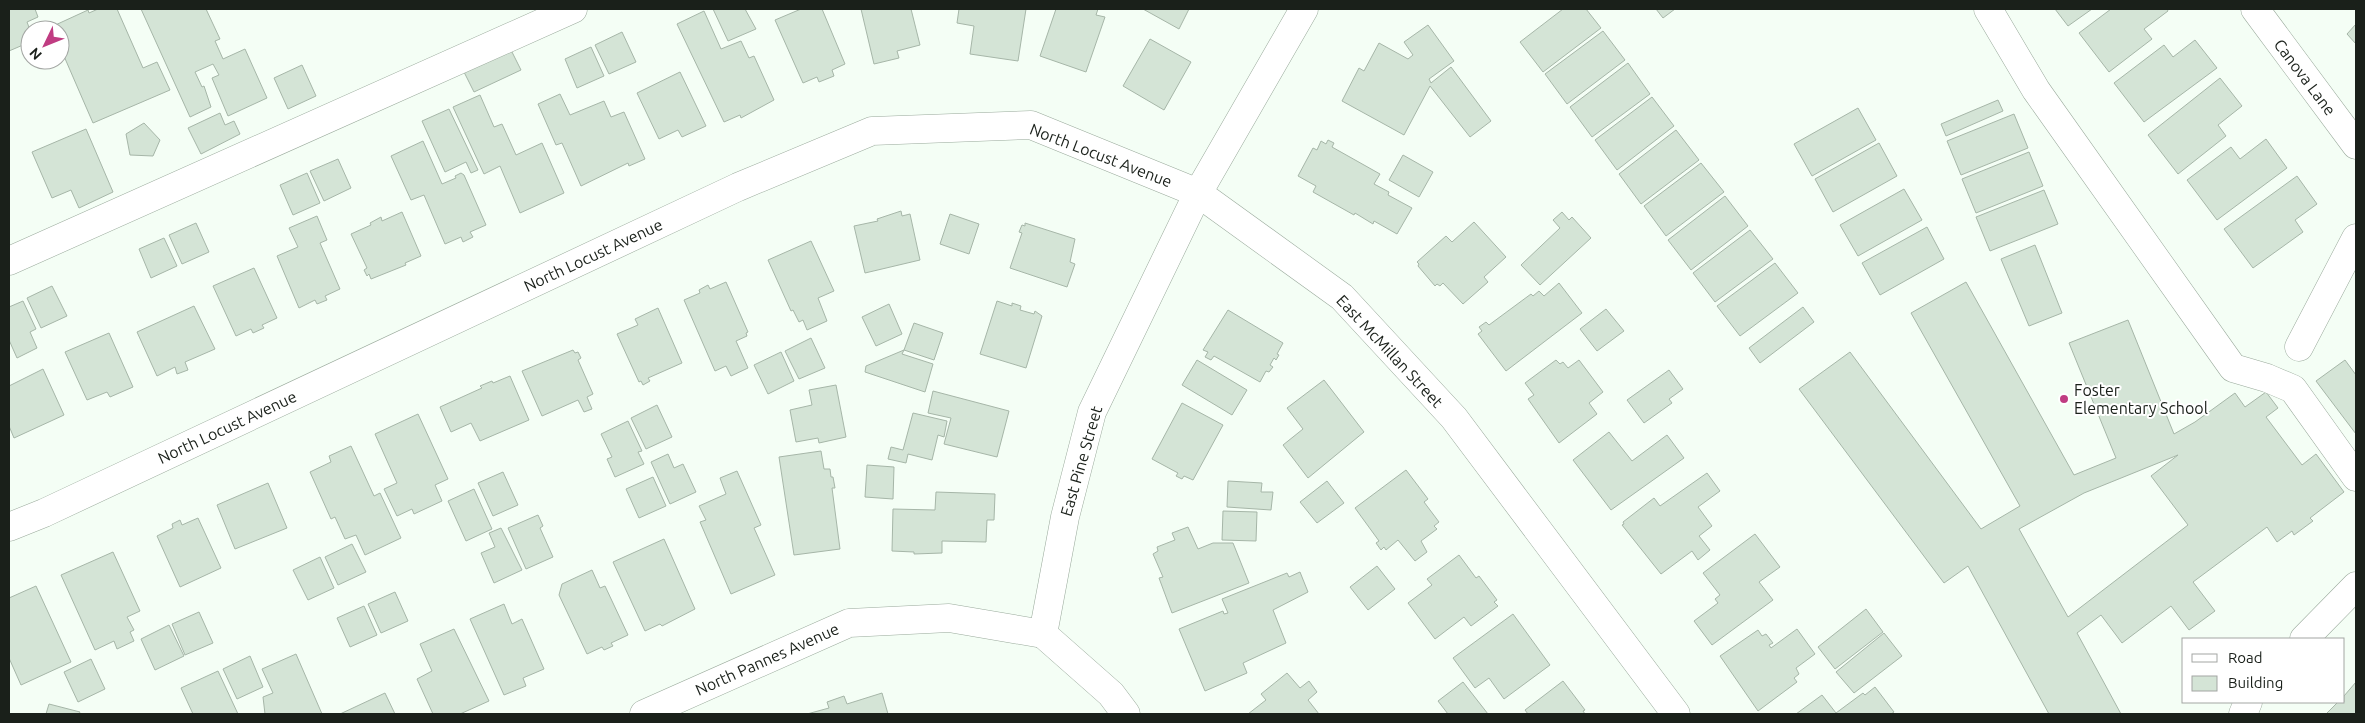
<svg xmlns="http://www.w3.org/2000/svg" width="2365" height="723" viewBox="0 0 2365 723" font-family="Ubuntu,sans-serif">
  <rect width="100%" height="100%" fill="#f4fef5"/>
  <g fill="#d4e4d6" stroke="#a6b6a8" fill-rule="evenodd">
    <polygon points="9,9 35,9 38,17 27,22 30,30 30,42 9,51"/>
    <polygon points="98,9 117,9 143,68 157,62 170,90 93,123 60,47 60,30 53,30 51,27 88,10 89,13"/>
    <polygon points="141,9 206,9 220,39 215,41 223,59 245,49 267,98 228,116 212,78 219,75 213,64 195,72 202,87 204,86 211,107 190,117"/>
    <polygon points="713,9 745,9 756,29 728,41"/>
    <polygon points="801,9 822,9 845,64 832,70 834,76 819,82 817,77 803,83 775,20"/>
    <polygon points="861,9 911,9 920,45 897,51 899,58 874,64"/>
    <polygon points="959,9 1026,9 1018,61 970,54 974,26 957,23"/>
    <polygon points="1056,9 1098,9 1096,15 1105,17 1086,72 1040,56"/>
    <polygon points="1143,9 1189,9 1179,29"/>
    <polygon points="1563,9 1586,9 1601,28 1543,72 1520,42"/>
    <polygon points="1656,9 1675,9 1663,18"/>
    <polygon points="2055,9 2092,9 2068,26"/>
    <polygon points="2111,9 2167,9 2168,11 2144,29 2152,39 2109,72 2079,33"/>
    <polygon points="704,11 721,49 741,41 749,58 754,56 774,100 741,118 740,115 724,122 677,24"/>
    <polygon points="2356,24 2356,44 2347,34"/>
    <polygon points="1428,25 1454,61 1429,79 1431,83 1451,67 1491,121 1470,137 1430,86 1404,135 1342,101 1359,68 1364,71 1379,43 1408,59 1413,55 1404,42"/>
    <polygon points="1603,31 1625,60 1567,104 1545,74"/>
    <polygon points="622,32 636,62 609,74 595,45"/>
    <polygon points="1150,39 1191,62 1164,110 1123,86"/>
    <polygon points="2195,40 2217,68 2144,122 2114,83 2164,45 2173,57"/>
    <polygon points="591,47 604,76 577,88 565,59"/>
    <polygon points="511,50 521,70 474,92 464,72"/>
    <polygon points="1628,63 1650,94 1592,137 1570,107"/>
    <polygon points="302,65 316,96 288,109 274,78"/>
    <polygon points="680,72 706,126 682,137 678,130 659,139 637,93"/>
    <polygon points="2220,78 2242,106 2218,125 2226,136 2178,174 2148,135"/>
    <polygon points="560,94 570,115 604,101 611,117 624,112 645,159 629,166 628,163 581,186 562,143 556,145 538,104"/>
    <polygon points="480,95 494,127 502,124 516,155 542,143 564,193 520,213 500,166 484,174 453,107"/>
    <polygon points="1652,97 1674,126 1617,170 1595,140"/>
    <polygon points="1998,100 2003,111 1946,136 1941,124"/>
    <polygon points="1858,108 1876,140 1812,176 1794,144"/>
    <polygon points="449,109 478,170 471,173 466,162 445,172 422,121"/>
    <polygon points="220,113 225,125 234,121 240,134 201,154 188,128"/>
    <polygon points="2014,114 2028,148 1961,175 1947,141"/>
    <polygon points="144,123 160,140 153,156 130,155 126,134"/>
    <polygon points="86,129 113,192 79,208 71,190 52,198 32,152"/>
    <polygon points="1676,130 1699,160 1641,204 1619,174"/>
    <polygon points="2266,139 2287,168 2217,220 2187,180 2231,147 2240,159"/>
    <polygon points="1328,140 1334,143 1332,147 1380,174 1374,184 1389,192 1388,195 1412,208 1397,234 1374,221 1373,224 1355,213 1354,215 1313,192 1316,186 1298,176 1313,148 1317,150 1321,141 1326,144"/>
    <polygon points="423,141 442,184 456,178 455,176 461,173 464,175 486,225 470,232 473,237 463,242 461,237 445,244 424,195 411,200 391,156"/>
    <polygon points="1879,143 1897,176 1833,212 1815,179"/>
    <polygon points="2029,152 2043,186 1976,213 1962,179"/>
    <polygon points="1403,155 1433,172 1419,197 1389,180"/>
    <polygon points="338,159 351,188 324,201 310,171"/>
    <polygon points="1701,163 1724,192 1666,236 1644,206"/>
    <polygon points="307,173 320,203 293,215 280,185"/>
    <polygon points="2297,176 2317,204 2295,220 2303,232 2253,268 2224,229"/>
    <polygon points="1904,189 1922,220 1858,256 1840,225"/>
    <polygon points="2044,190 2058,224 1990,251 1976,217"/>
    <polygon points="1725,196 1748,226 1691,270 1668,240"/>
    <polygon points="901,211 902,216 910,214 920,260 865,273 854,226 878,221 877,219"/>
    <polygon points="402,212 421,256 405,263 406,265 371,279 369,274 367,276 364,270 367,268 351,234 371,225 370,223 381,217 382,221"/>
    <polygon points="1562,212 1569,220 1572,217 1591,238 1540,285 1521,265 1560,228 1553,220"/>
    <polygon points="950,214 979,224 969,254 940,244"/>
    <polygon points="317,216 327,240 320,243 340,289 325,296 327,300 317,304 315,300 299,308 277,256 298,247 289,228"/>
    <polygon points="1474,222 1506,257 1484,277 1488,282 1463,304 1443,283 1440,286 1437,284 1435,286 1418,266 1419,264 1417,262 1446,236 1452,242"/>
    <polygon points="196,223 209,252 182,264 169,235"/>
    <polygon points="1025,223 1075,239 1070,262 1075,264 1067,287 1010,268 1022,233 1019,232 1022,225 1025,226"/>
    <polygon points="1927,227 1944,259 1880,295 1862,263"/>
    <polygon points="1750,230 1773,259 1715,302 1693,273"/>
    <polygon points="164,238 177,266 151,278 139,249"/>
    <polygon points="811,241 834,291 818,298 827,321 807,330 803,320 799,322 793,310 791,311 768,260"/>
    <polygon points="2035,245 2062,313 2029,326 2001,259"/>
    <polygon points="1775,263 1798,293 1740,336 1717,306"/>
    <polygon points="254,268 277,318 262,325 264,328 253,333 251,329 236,336 213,286"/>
    <polygon points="726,282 748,332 746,333 747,336 736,341 748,368 731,376 726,366 715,371 684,300 700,293 699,290 708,285 710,289"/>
    <path d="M1966,282L2074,475L2116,458L2069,343L2128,320L2174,434L2195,422L2235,393L2245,407L2266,392L2278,408L2266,417L2302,465L2316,454L2344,492L2310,518L2313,521L2294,535L2292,531L2277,542L2267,527L2193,582L2215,611L2189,630L2171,606L2122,643L2101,615L2077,633L2121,714H2049L1968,566L1944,583L1799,389L1850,352L1981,529L2020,506L1911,313ZM2178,455L2151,476L2188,525L2068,617L2019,529L2084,493Z"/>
    <polygon points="1559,283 1582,313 1506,371 1478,334 1482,331 1479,327 1486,322 1489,325 1531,294 1533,296 1539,291 1544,296"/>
    <polygon points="52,286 67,316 41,328 27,298"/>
    <polygon points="23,301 36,329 30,332 37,348 17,358 9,340 9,307"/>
    <polygon points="997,301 1012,306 1012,303 1021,306 1020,310 1034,314 1035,311 1042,316 1026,368 980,354"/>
    <polygon points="889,304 902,334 876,346 862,317"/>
    <polygon points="194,306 215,349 185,362 188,370 177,374 175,367 157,376 137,332"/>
    <polygon points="1803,307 1814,322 1760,363 1749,348"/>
    <polygon points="658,308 682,363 648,378 650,381 643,385 641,381 639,382 617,334 638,325 635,319"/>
    <polygon points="1606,309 1624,331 1597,351 1580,329"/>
    <polygon points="1228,310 1283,343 1277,354 1279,355 1276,360 1274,358 1270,365 1273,367 1269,372 1266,371 1260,382 1214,356 1211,360 1205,357 1208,352 1203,350"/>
    <polygon points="914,323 943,333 934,360 904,350"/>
    <polygon points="109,333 133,387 110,397 107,392 87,400 65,352"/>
    <polygon points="811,338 825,368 799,379 785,351"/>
    <polygon points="573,350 575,353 578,352 581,358 578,360 593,394 587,397 592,409 584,412 578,400 542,416 522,371"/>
    <polygon points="904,350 902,354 933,364 925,392 865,372 866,366"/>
    <polygon points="781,352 794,381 768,394 754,365"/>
    <polygon points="1197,360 1247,390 1232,415 1182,385"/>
    <polygon points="1556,360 1560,364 1563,362 1568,368 1579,360 1603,392 1589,403 1597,414 1559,443 1528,399 1534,395 1525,383"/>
    <polygon points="2345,360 2356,375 2356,434 2316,381"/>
    <polygon points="43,369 64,415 14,438 9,426 9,386"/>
    <polygon points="1669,370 1683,389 1669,399 1672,403 1644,423 1627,400"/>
    <polygon points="510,376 529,420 480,441 471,423 451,432 440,407 482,388 480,386 492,381 493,383"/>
    <polygon points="1324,380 1364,432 1308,478 1283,445 1303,429 1287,408"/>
    <polygon points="836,385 846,437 819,443 818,438 796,442 790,410 812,405 809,390"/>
    <polygon points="933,391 1009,411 997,457 944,444 951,418 928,413"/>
    <polygon points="1182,403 1223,425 1193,480 1184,476 1182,479 1176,476 1178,473 1152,459"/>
    <polygon points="657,405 672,437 646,449 631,418"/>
    <polygon points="913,413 947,421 944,437 938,435 932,460 908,454 906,463 888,459 891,447 903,450"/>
    <polygon points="418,414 448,479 435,485 442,501 414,514 412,509 397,516 384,489 397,483 375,434"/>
    <polygon points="628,421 642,451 638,452 644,464 615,477 607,459 612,457 601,434"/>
    <polygon points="1609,432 1632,461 1667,435 1684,458 1611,510 1573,460"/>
    <polygon points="351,446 374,496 380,493 401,538 365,555 356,535 345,539 335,517 331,519 310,472 331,462 329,456"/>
    <polygon points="821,451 824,469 830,469 831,477 833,477 835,488 832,488 840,549 794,555 779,457"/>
    <polygon points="668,454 674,468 683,464 696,492 670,504 651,462"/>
    <polygon points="867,465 894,467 893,499 865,497"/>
    <polygon points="1406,470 1428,499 1424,502 1439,522 1434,526 1437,529 1421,541 1427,552 1415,561 1398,540 1386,550 1384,547 1381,550 1376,543 1379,541 1355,508"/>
    <polygon points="737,471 761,525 754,528 775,575 731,594 700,522 706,520 699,506 726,494 720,478"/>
    <polygon points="503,472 518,505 493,516 478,483"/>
    <polygon points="1707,473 1720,491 1698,507 1712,526 1699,536 1710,550 1698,560 1692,551 1661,574 1622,525 1624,524 1623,522 1654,498 1660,506"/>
    <polygon points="653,477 666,506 639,518 626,489"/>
    <polygon points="1228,481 1262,483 1261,492 1273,492 1271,510 1227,507"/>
    <polygon points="1327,481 1344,503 1317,523 1300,502"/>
    <polygon points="268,483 287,528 235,549 217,505"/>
    <polygon points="474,489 492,529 466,541 448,501"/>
    <polygon points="936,492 995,494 994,520 987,520 986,542 942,541 942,553 914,554 914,552 892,551 893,509 935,510"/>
    <polygon points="1223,511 1257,512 1256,541 1222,540"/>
    <polygon points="538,515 543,526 540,528 553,557 526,569 508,528"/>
    <polygon points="198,518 221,568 180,587 157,536 173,528 172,524 180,520 182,525"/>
    <polygon points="1188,527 1198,549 1213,543 1233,543 1249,583 1172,613 1159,578 1163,577 1153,554 1158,551 1157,547 1175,540 1172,533"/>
    <polygon points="501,528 522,570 494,583 481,553 495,547 489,533"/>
    <polygon points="1755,534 1780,567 1759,582 1773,600 1712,645 1694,621 1718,603 1715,599 1720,595 1703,573"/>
    <polygon points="664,539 695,609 662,626 660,624 645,631 613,562"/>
    <polygon points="352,544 366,572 338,585 325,557"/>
    <polygon points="113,552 140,611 127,617 134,630 130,632 134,641 117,649 114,641 95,650 61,575"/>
    <polygon points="1459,555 1476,578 1479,576 1497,600 1494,602 1498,606 1471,626 1464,617 1435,639 1408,603 1432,585 1427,579"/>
    <polygon points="320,557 334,588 308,600 293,570"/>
    <polygon points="1377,566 1395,589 1368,610 1350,587"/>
    <polygon points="592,570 600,588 605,586 628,635 611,643 613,646 604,650 602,647 587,654 559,595 562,584"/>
    <polygon points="1300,572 1308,592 1273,610 1286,643 1243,663 1247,673 1205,691 1179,629 1223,611 1224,614 1228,613 1222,599 1287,573 1289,577"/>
    <polygon points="36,586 71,662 21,685 9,658 9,598"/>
    <polygon points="395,592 408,621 381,633 368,604"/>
    <polygon points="504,604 512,624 522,619 544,669 523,678 526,686 504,695 470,619"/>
    <polygon points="364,606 377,635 350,647 337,618"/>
    <polygon points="1866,609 1883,632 1835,669 1818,647"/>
    <polygon points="199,612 213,643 185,655 172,624"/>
    <polygon points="1513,614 1550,665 1504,699 1489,678 1475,688 1453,658"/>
    <polygon points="169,625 184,656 155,670 141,639"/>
    <polygon points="454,629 489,701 460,714 433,714 417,679 432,671 420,644"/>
    <polygon points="1797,629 1815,654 1796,668 1799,674 1794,678 1797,682 1758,711 1720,656 1758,630 1762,636 1766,634 1773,643 1769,645 1771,648"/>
    <polygon points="1884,633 1902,656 1854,693 1836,672"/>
    <polygon points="296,654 322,714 265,714 263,697 273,693 262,669"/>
    <polygon points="250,656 263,687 237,699 223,669"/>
    <polygon points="91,659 105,689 78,702 64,672"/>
    <polygon points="218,671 238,714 193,714 181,688"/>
    <polygon points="1287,673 1300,688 1309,681 1317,692 1308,700 1319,714 1248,714 1266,700 1261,694"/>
    <polygon points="1563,681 1585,710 1583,711 1585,714 1528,714 1525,710"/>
    <polygon points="1463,682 1488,714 1448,714 1438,701"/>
    <polygon points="2356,682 2356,714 2326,714 2338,702 2344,702 2344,696"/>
    <polygon points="1875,687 1894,712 1891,714 1796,714 1822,695 1836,713 1863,693 1865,695"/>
    <polygon points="385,693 395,714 340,714"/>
    <polygon points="882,693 888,714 807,714 829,708 827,702 844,696 847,704"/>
    <polygon points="49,704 80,712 79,714 46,714"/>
  </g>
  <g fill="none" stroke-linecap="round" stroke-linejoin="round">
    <defs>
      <g id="minor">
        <polyline points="1304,9 1198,193 1342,297 1454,418 1676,714"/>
        <polyline points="1988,9 2036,90 2233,368 2267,378 2293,389 2356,477"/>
        <polyline points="2255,9 2356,145"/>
        <polyline points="9,261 573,9"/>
        <polyline points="2299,347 2356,238"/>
        <polyline points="9,527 44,513 738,187 872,131 1031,125 1198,193 1092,412 1065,517 1043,634 1111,694 1126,714"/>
        <polyline points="2304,639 2356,586"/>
        <polyline points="644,714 849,623 949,618 1043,634"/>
        <polyline points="2243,714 2248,702"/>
      </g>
    </defs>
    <use href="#minor" stroke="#9aaa9c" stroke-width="29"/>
    <use href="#minor" stroke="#fff" stroke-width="28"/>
  </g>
  <circle fill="#c03c82" stroke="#fff" stroke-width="2" cx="2064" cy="399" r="5"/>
  <g text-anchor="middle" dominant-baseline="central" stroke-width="4" stroke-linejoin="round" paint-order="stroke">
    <g font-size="16" fill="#1a201a" stroke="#fff">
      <text transform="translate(2305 77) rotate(53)">Canova Lane</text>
      <text transform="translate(1101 155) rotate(21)">North Locust Avenue</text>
      <text transform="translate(593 255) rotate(-25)">North Locust Avenue</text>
      <text transform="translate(1390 351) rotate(47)">East McMillan Street</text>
      <text transform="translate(227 427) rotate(-25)">North Locust Avenue</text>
      <text transform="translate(1081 461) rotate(-74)">East Pine Street</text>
      <text transform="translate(767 659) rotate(-24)">North Pannes Avenue</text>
    </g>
    <g font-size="16" fill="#1a201a" stroke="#fff" text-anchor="start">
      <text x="2074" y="390">Foster<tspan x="2074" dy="18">Elementary School</tspan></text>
    </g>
  </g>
  <rect width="2365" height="723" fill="none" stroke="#1a201a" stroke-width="20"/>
  <rect x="2182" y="638" width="162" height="65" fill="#ffffff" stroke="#a3a6a3"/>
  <rect x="2192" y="654" width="25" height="8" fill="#ffffff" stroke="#a3a6a3"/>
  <text x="2228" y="663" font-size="15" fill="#1a201a">Road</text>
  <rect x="2192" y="676" width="25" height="15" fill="#d4e4d6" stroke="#a3a6a3"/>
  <text x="2228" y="688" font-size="15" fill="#1a201a">Building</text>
  <g transform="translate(45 45) rotate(227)"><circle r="24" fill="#ffffff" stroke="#a3a6a3"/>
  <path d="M0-4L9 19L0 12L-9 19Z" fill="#c03c82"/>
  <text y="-8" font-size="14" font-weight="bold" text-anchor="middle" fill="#1a201a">N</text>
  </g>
</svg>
